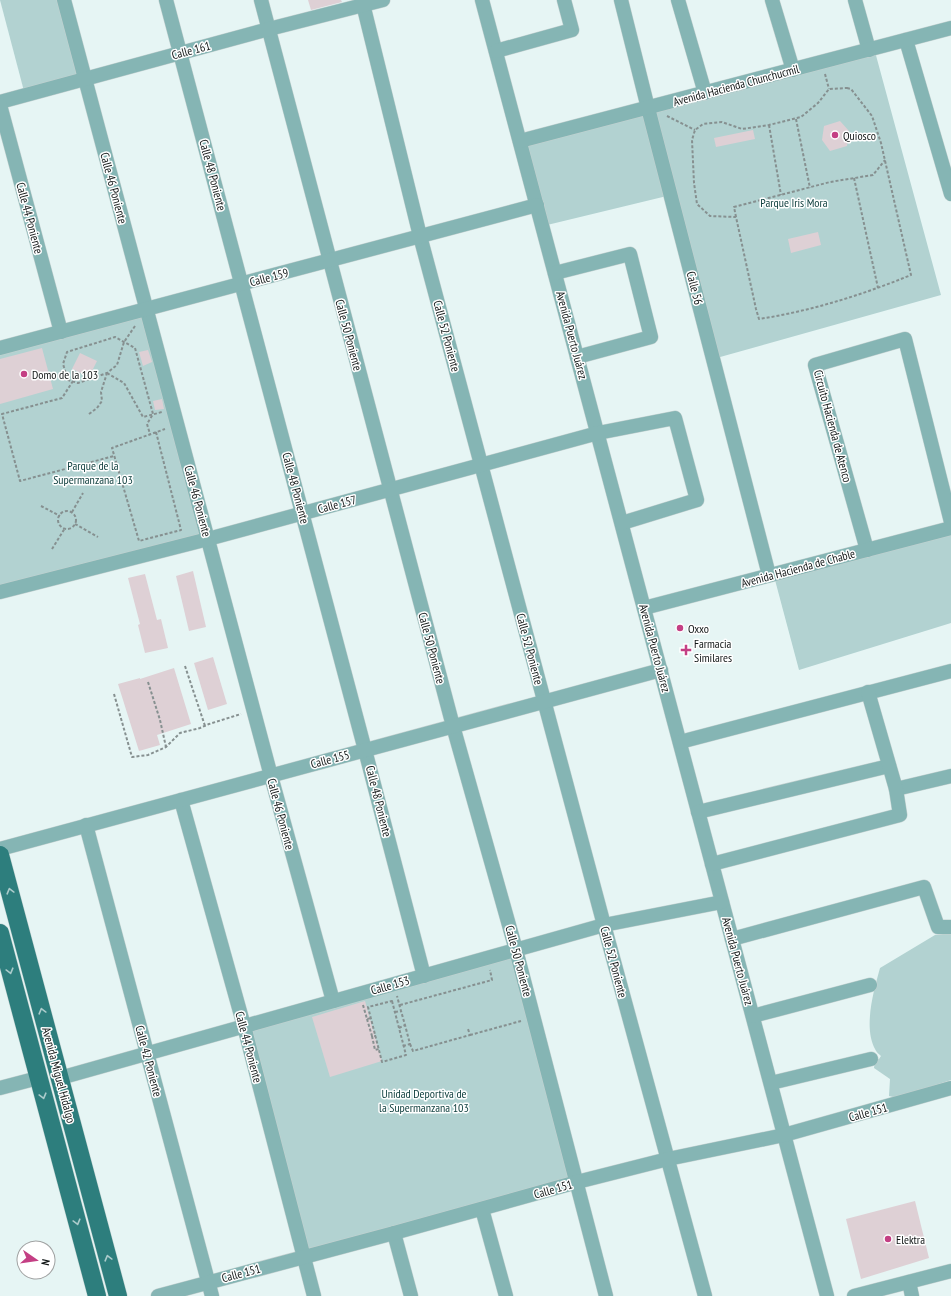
<svg xmlns="http://www.w3.org/2000/svg" width="951" height="1296" viewBox="0 0 951 1296" font-family="'PT Sans Narrow',sans-serif">
  <rect width="100%" height="100%" fill="#e6f5f4"/>
  <g fill="#b2d2d1">
    <polygon points="0,0 64,0 85,78 25,95"/>
    <polygon points="874,48 941,295 713,359 671,195 543,226 520,142"/>
    <polygon points="147,310 207,538 0,592 0,349"/>
    <polygon points="951,533 951,623 799,670 775,580"/>
    <path d="M951,933V1080L897,1098L889,1096L890,1079L874,1068L875,1060L879,1059L881,1056C879,1054 876,1052 875,1049C863,1027 874,990 880,968L935,935Z"/>
    <polygon points="514,954 574,1181 305,1253 247,1028"/>
  </g>
  <g fill="#ded0d5">
    <polygon points="308,0 341,0 342,2 311,10"/>
    <polygon points="840,121 849,131 847,146 830,151 822,140 824,126"/>
    <polygon points="753,130 755,139 716,147 714,138"/>
    <polygon points="818,232 821,245 791,253 788,239"/>
    <polygon points="42,348 53,389 0,404 0,359"/>
    <polygon points="148,350 152,362 143,366 139,352"/>
    <polygon points="80,353 97,361 89,377 72,369"/>
    <polygon points="162,399 164,409 155,410 153,401"/>
    <polygon points="193,571 206,627 189,631 176,576"/>
    <polygon points="145,574 157,620 161,619 168,648 145,653 138,625 140,624 128,578"/>
    <polygon points="213,657 227,704 208,710 194,663"/>
    <polygon points="174,668 191,724 157,735 160,745 139,751 118,684 140,678 140,679"/>
    <polygon points="365,1001 382,1061 330,1077 312,1017"/>
    <polygon points="915,1201 929,1258 861,1279 846,1219"/>
  </g>
  <g fill="none" stroke-linecap="round" stroke-linejoin="round">
    <defs>
      <g id="minor">
        <polyline points="64,0 271,776 333,1001"/>
        <polyline points="166,0 365,750 424,976"/>
        <polyline points="261,0 453,726 516,950 606,1296"/>
        <polyline points="362,0 420,236 604,925 705,1296"/>
        <polyline points="482,0 827,1296"/>
        <polyline points="621,0 648,108 769,575"/>
        <polyline points="678,0 705,93"/>
        <polyline points="772,0 793,70"/>
        <polyline points="855,0 869,50"/>
        <polyline points="906,40 951,194"/>
        <polyline points="496,51 572,30 564,0"/>
        <polyline points="0,102 269,29 383,0"/>
        <polyline points="0,105 61,332"/>
        <polyline points="520,141 951,28"/>
        <polyline points="555,273 630,254 651,337 577,357"/>
        <polyline points="0,348 537,205"/>
        <polyline points="867,550 815,365 905,339 951,522"/>
        <polyline points="0,592 208,539 598,433 675,418 697,500 622,523"/>
        <polyline points="644,608 951,528"/>
        <polyline points="680,742 951,671"/>
        <polyline points="896,789 951,776"/>
        <polyline points="181,800 244,1026 314,1296"/>
        <polyline points="698,812 889,766"/>
        <polyline points="86,825 212,1296"/>
        <polyline points="0,849 661,670"/>
        <polyline points="712,864 900,815 896,789 868,692"/>
        <polyline points="732,939 924,887 938,927 951,927"/>
        <polyline points="753,1016 870,985"/>
        <polyline points="60,1078 604,925 722,902"/>
        <polyline points="771,1083 871,1059"/>
        <polyline points="0,1088 38,1078"/>
        <polyline points="482,1209 506,1296"/>
        <polyline points="394,1233 411,1296"/>
        <polyline points="909,1282 912,1296"/>
        <polyline points="158,1296 394,1233 577,1182 668,1159 784,1135 951,1088"/>
        <polyline points="854,1296 951,1271"/>
      </g>
      <g id="major">
        <polyline points="0,855 118,1296"/>
        <polyline points="0,933 97,1296"/>
      </g>
    </defs>
    <use href="#minor" stroke="#c4d1d0" stroke-width="15"/>
    <use href="#major" stroke="#c4d1d0" stroke-width="19"/>
    <g stroke="#869090" stroke-width="2" stroke-dasharray="3 2" stroke-linecap="butt">
      <polyline points="825,74 829,89"/>
      <path d="M847,88L851,89L872,116L881,143L911,275C862,295 811,311 759,319L756,309L736,217L710,216L697,204L694,183L692,140L695,130L703,124L722,122L742,129L769,125L801,117L818,103L829,89Z"/>
      <polyline points="667,116 695,130"/>
      <polyline points="796,119 810,188"/>
      <polyline points="769,125 781,195"/>
      <polyline points="854,178 878,288"/>
      <polyline points="736,217 734,207 830,182 873,175 885,160"/>
      <polyline points="135,326 124,342 117,365 107,373 78,383 68,380 63,364 67,352 115,337 135,348 153,414 147,424 150,434"/>
      <polyline points="107,373 124,383 143,417 162,412"/>
      <polyline points="73,381 62,398 2,414 20,481 114,456"/>
      <polyline points="89,414 97,408 102,401 101,392 107,373"/>
      <polyline points="156,432 181,530 139,541 112,448 165,429"/>
      <polyline points="41,506 60,516"/>
      <circle cx="67" cy="520" r="9"/>
      <polyline points="72,512 83,493"/>
      <polyline points="75,524 98,537"/>
      <polyline points="52,549 65,528"/>
      <polyline points="185,666 205,726"/>
      <polyline points="148,682 160,720 166,747"/>
      <polyline points="114,694 132,757 148,755 166,747 180,733 200,728 209,724 241,714"/>
      <polygon points="392,1001 406,1055 382,1062 368,1007"/>
      <polyline points="363,1005 367,1019 371,1018"/>
      <polyline points="400,1005 492,980 490,970"/>
      <polyline points="395,1012 401,1011 397,996"/>
      <polyline points="367,1019 372,1036 376,1036"/>
      <polyline points="399,1028 405,1025 401,1011"/>
      <polyline points="470,1035 521,1021"/>
      <polyline points="372,1036 375,1050 379,1049"/>
      <polyline points="410,1044 413,1051 470,1035 468,1029"/>
      <polyline points="403,1046 410,1044 405,1025"/>
    </g>
    <use href="#minor" stroke="#85b5b4" stroke-width="14"/>
    <use href="#major" stroke="#2d7e7d" stroke-width="18"/>
  </g>
  <defs><path id="oneway-chevron" d="M-2-3.5L2.5 0L-2 3.5" fill="none" stroke-width="1.6" stroke-linecap="round" stroke-linejoin="round"/></defs>
  <g stroke="#abcbcb">
    <use href="#oneway-chevron" transform="translate(10 891) rotate(-105)"/>
    <use href="#oneway-chevron" transform="translate(10 971) rotate(75)"/>
    <use href="#oneway-chevron" transform="translate(42 1011) rotate(-105)"/>
    <use href="#oneway-chevron" transform="translate(43 1096) rotate(75)"/>
    <use href="#oneway-chevron" transform="translate(77 1222) rotate(75)"/>
    <use href="#oneway-chevron" transform="translate(108 1258) rotate(-105)"/>
  </g>
  <g fill="#c43f84" stroke="#fff" stroke-width="1.5">
    <circle cx="835" cy="135" r="4"/>
    <circle cx="24" cy="374" r="4"/>
    <circle cx="680" cy="628" r="4"/>
    <path d="M684 644h4v4h4v4h-4v4h-4v-4h-4v-4h4z"/>
    <circle cx="888" cy="1239" r="4"/>
  </g>
  <g text-anchor="middle" dominant-baseline="central" stroke-width="3" stroke-linejoin="round" paint-order="stroke">
    <g font-size="12" fill="#111616" stroke="#fff">
      <text transform="translate(191 50) rotate(-15)">Calle 161</text>
      <text transform="translate(736 85) rotate(-15)">Avenida Hacienda Chunchucmil</text>
      <text transform="translate(213 175) rotate(75)">Calle 48 Poniente</text>
      <text transform="translate(114 188) rotate(75)">Calle 46 Poniente</text>
      <text transform="translate(30 218) rotate(75)">Calle 44 Poniente</text>
      <text transform="translate(269 277) rotate(-15)">Calle 159</text>
      <text transform="translate(695 288) rotate(76)">Calle 56</text>
      <text transform="translate(349 335) rotate(75)">Calle 50 Poniente</text>
      <text transform="translate(572 335) rotate(75)">Avenida Puerto Juárez</text>
      <text transform="translate(447 336) rotate(75)">Calle 52 Poniente</text>
      <text transform="translate(833 426) rotate(75)">Circuito Hacienda de Atenco</text>
      <text transform="translate(296 488) rotate(75)">Calle 48 Poniente</text>
      <text transform="translate(198 501) rotate(75)">Calle 46 Poniente</text>
      <text transform="translate(337 504) rotate(-15)">Calle 157</text>
      <text transform="translate(798 568) rotate(-15)">Avenida Hacienda de Chable</text>
      <text transform="translate(432 648) rotate(75)">Calle 50 Poniente</text>
      <text transform="translate(655 648) rotate(75)">Avenida Puerto Juárez</text>
      <text transform="translate(530 649) rotate(75)">Calle 52 Poniente</text>
      <text transform="translate(330 759) rotate(-15)">Calle 155</text>
      <text transform="translate(379 801) rotate(76)">Calle 48 Poniente</text>
      <text transform="translate(281 814) rotate(75)">Calle 46 Poniente</text>
      <text transform="translate(519 961) rotate(75)">Calle 50 Poniente</text>
      <text transform="translate(738 961) rotate(75)">Avenida Puerto Juárez</text>
      <text transform="translate(614 962) rotate(75)">Calle 52 Poniente</text>
      <text transform="translate(390 985) rotate(-16)">Calle 153</text>
      <text transform="translate(249 1047) rotate(75)">Calle 44 Poniente</text>
      <text transform="translate(149 1061) rotate(75)">Calle 42 Poniente</text>
      <text transform="translate(59 1075) rotate(75)">Avenida Miguel Hidalgo</text>
      <text transform="translate(868 1112) rotate(-16)">Calle 151</text>
      <text transform="translate(553 1189) rotate(-16)">Calle 151</text>
      <text transform="translate(241 1273) rotate(-15)">Calle 151</text>
    </g>
    <g font-size="12" fill="#111616" stroke="#fff" text-anchor="start">
      <text x="843" y="135">Quiosco</text>
      <text x="32" y="374">Domo de la 103</text>
      <text x="688" y="628">Oxxo</text>
      <text x="694" y="643">Farmacia<tspan x="694" dy="14">Similares</tspan></text>
      <text x="896" y="1239">Elektra</text>
    </g>
    <g font-size="12" fill="#0b3c3b" stroke="#fff">
      <text x="794" y="202">Parque Iris Mora</text>
      <text x="93" y="465">Parque de la<tspan x="93" dy="14">Supermanzana 103</tspan></text>
      <text x="424" y="1093">Unidad Deportiva de<tspan x="424" dy="14">la Supermanzana 103</tspan></text>
    </g>
  </g>
  <g transform="translate(36 1260) rotate(103)"><circle r="19" fill="#ffffff" stroke="#a0a2a2"/>
  <path d="M0-3L7 15L0 10L-7 15Z" fill="#c43f84"/>
  <text y="-6" font-size="11" font-weight="bold" text-anchor="middle" fill="#111616">N</text>
  </g>
</svg>
